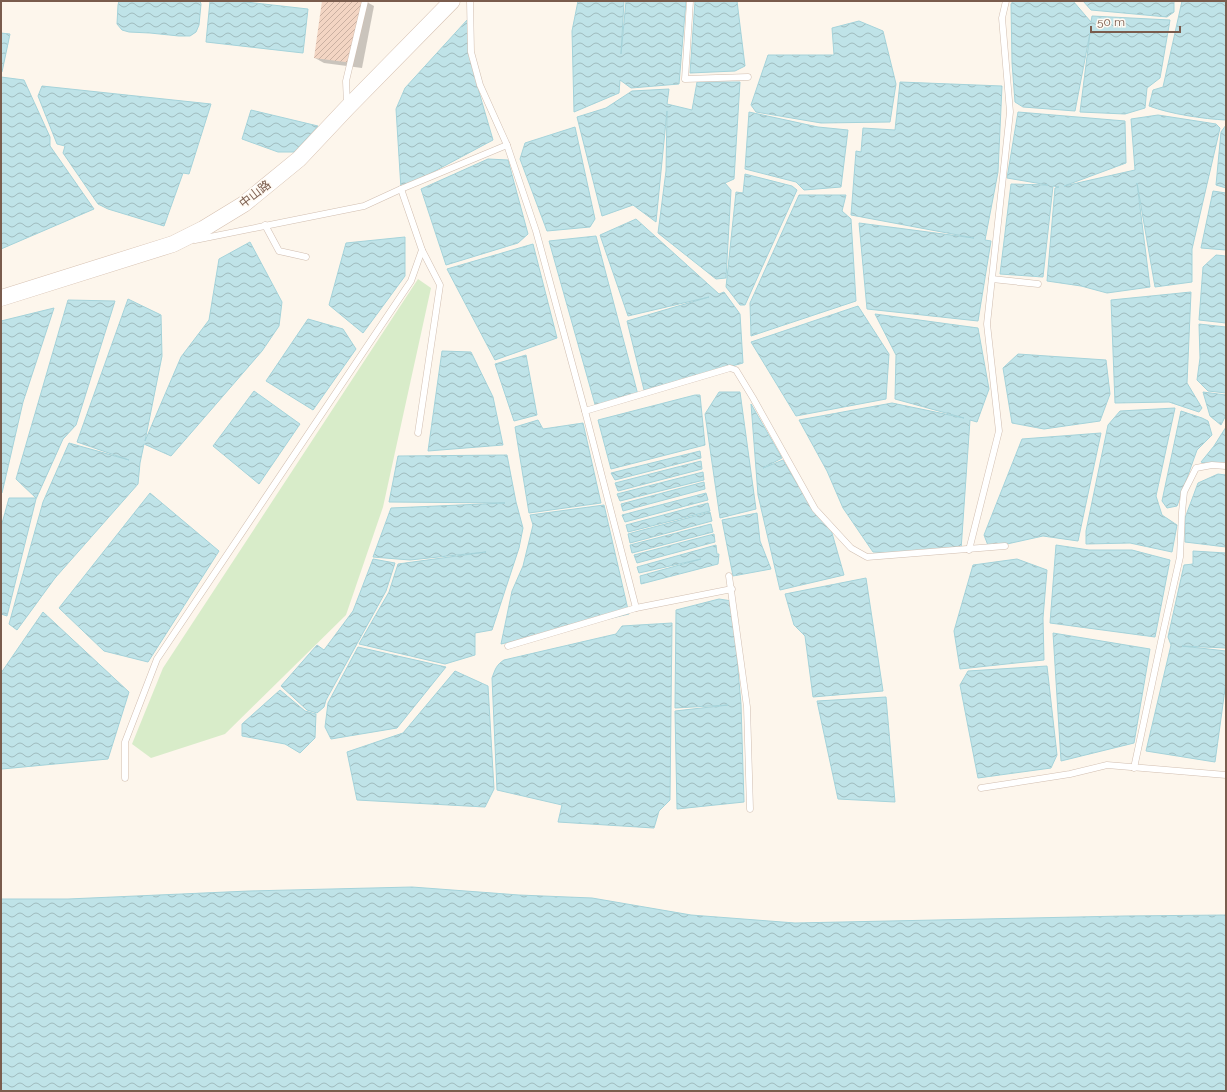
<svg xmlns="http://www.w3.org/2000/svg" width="1227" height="1092" viewBox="0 0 1227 1092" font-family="Raleway,'Noto Sans TC',sans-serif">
  <defs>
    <pattern id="water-waves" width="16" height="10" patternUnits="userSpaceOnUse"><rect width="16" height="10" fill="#bfe3e8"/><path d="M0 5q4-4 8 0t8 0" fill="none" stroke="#a0bbbe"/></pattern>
    <pattern id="building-hatch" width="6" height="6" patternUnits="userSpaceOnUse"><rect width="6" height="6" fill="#f3d5c3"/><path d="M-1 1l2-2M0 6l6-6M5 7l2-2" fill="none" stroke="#cab0a1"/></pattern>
  </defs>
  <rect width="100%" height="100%" fill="#fdf6ec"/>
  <polygon fill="#d8ecc9" points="418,279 431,288 383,507 346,615 225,734 151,758 132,744 163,668"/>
  <g fill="url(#water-waves)" stroke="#a5d3da">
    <polygon points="119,1 200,1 201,4 199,25 196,32 190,36 179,36 150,33 129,32 122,30 117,24 118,5"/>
    <polygon points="210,1 237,1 308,9 303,53 206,42"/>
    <polygon points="578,1 624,1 621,54 626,1 686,1 679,84 631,88 620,80 619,93 574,112 572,31"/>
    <polygon points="695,1 737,1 745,66 735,71 690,73"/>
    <polygon points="1013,1 1073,1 1091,22 1092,16 1170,20 1160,78 1147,88 1145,108 1125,114 1080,112 1090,33 1075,111 1023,107 1015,102 1012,63 1011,4"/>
    <polygon points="1083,1 1174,1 1174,12 1167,17 1091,10"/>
    <path d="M1182,1L1226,2V120C1204,119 1170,114 1149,106L1153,90L1163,87Z"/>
    <polygon points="467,20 479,92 493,140 401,189 396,109 405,88"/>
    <polygon points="859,21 883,31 896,84 890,122 821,123 756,112 751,105 768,55 834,55 832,28"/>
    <polygon points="1,33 10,34 2,72 1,72"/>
    <polygon points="1,77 24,80 50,137 50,146 94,209 1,249"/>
    <polygon points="697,82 740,82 734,179 725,183 731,190 726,278 716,279 658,233 666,171 667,111 656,222 633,205 602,216 577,117 606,108 632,91 669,89 667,104 692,110"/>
    <polygon points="900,82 1002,86 998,172 985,240 991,241 978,321 867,309 859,223 974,238 851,215 856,151 861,152 863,128 895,130"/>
    <polygon points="42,86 211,104 189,174 183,173 164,226 108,209 98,204 63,153 65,146 57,144 38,96"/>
    <polygon points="251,110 318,126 294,152 278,152 242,139"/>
    <polygon points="749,112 818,127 848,130 841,187 804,190 796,182 745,169"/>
    <polygon points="1018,112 1125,121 1126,163 1064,186 1135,170 1131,119 1158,115 1216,124 1220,128 1192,249 1192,282 1155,287 1137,183 1150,287 1107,293 1081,286 1047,281 1055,188 1059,187 1053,186 1043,277 1000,274 1011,184 1048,185 1007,178"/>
    <polygon points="1226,125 1226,188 1216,185 1221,132"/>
    <polygon points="575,127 595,219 590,227 547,231 520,159 525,143"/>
    <polygon points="488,159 508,160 528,234 518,243 446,265 421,189"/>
    <polygon points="745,174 792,186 797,190 745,305 740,305 726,287 736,192 743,193"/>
    <polygon points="1213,191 1226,193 1226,250 1201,248"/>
    <polygon points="799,195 846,195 842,211 851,219 856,301 751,336 750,303"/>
    <polygon points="636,219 719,294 724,292 740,314 743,363 644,390 627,321 709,297 628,316 600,235"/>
    <polygon points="596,236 638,395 596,408 549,241"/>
    <polygon points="405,237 405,276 363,333 329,305 346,243"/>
    <polygon points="250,242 282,302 279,326 262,351 171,456 144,444 140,463 138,484 55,578 17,630 9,624 43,502 69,443 129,460 77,442 128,299 161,315 162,356 145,441 181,357 209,320 219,259"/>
    <polygon points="533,244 557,338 495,360 447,269"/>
    <polygon points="1216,255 1226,256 1226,323 1199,320 1203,267"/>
    <polygon points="1191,292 1187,383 1202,408 1199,412 1169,402 1115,403 1111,300"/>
    <polygon points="68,300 115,301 76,425 63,439 36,499 7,616 1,614 1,527 9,498 36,498 16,479"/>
    <polygon points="858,306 889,354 886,399 796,416 751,342"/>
    <polygon points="54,308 23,402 2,493 1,493 1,321"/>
    <polygon points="875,314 978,328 989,389 977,422 970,420 961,550 919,554 873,552 843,508 827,471 799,420 892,403 964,418 895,399 896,355"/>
    <polygon points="308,319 343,329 356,349 313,410 266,381"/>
    <polygon points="1199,324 1226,327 1226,393 1208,391 1197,380 1200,358"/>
    <polygon points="442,351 471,352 493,397 503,445 428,451"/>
    <polygon points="1018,354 1106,360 1110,394 1100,421 1044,429 1012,423 1003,368"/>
    <polygon points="526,355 537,415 514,421 495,364"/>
    <polygon points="254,391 300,424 259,484 213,446"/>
    <polygon points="719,392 740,392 756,509 720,518 705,414"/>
    <polygon points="1203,392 1226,395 1226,415 1221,425 1210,416"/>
    <polygon points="695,395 700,395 705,445 611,469 598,420"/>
    <polygon points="751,404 782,458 763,468 783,460 797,484 830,526 844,575 780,590 758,495"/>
    <polygon points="1175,408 1156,496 1162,515 1177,525 1172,552 1130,543 1086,544 1086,531 1108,425 1120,411"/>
    <polygon points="1181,411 1202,418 1208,421 1212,435 1197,450 1177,506 1167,508 1162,501"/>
    <polygon points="538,420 543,429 583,423 601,503 529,513 515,427"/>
    <polygon points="1226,427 1226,469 1214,467 1201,462 1214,446"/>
    <polygon points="1101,433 1078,541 1043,536 989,548 984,535 1022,439"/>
    <polygon points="700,451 701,458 615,480 611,473"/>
    <polygon points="507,455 516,502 523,528 519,548 492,630 475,633 475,655 445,664 359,644 389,592 398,564 486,552 410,560 373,557 391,508 505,503 389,502 398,456"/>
    <polygon points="701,461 702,469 618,491 615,483"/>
    <polygon points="703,472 704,480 620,501 617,494"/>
    <polygon points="1218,474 1226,475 1226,547 1185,542 1185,518 1198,483"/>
    <polygon points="704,482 705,489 623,511 621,504"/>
    <polygon points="150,493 219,551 148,662 104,651 59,608"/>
    <polygon points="706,493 708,500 625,522 622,515"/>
    <polygon points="708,503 710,511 628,532 626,525"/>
    <polygon points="604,505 629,614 501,644 512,591 523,566 533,525 530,515"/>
    <polygon points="710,512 712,521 630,543 628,534"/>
    <polygon points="757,513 760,541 771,569 733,576 722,520"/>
    <polygon points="711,524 713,532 632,553 630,545"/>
    <polygon points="714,534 715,542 637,563 634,555"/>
    <polygon points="716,545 717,554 719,554 718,564 641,584 640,576 701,559 639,573 637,567"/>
    <polygon points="1056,545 1089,550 1132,550 1170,560 1155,637 1050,623"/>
    <polygon points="1193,551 1226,553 1226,648 1182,646 1226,651 1226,682 1215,762 1146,751 1171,645 1168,637 1184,565 1193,564"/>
    <polygon points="373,559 395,563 386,591 326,700 324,707 317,713 307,710 281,686 317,645 324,650 353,611"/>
    <polygon points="1017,559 1047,570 1043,618 1044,660 960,669 954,631 973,565"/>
    <polygon points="866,578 883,691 813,697 805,636 794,625 785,594"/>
    <polygon points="719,599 732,601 741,704 744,802 677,809 675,711 728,705 675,708 676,610"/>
    <polygon points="43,612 129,692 108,759 2,769 1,768 1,673"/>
    <path d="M672,623L670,800L659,811L654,828L558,822L562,805L497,790L492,678C495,670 496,665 504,660L616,634L622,626Z"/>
    <polygon points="1053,633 1150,649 1134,743 1061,761"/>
    <polygon points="358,647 446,667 397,728 331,739 325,727 328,703"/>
    <polygon points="1047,666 1057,755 1051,768 978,778 960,685 968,671"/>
    <polygon points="455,671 488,686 494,789 485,807 357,800 347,752 403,733"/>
    <polygon points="280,690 305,711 316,714 315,738 300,753 285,744 242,736 242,724"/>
    <polygon points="886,697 895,802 838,799 817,701"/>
    <polygon points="412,887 519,895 592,898 691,915 795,923 1124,916 1226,915 1226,1091 1,1091 1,899 68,899 249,891"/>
  </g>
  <polygon fill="#0003" points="365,1 374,6 362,68 324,63 315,58"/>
  <polygon fill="url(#building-hatch)" points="322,1 365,1 353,63 314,58"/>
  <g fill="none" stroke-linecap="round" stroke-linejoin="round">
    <defs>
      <g id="lane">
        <polyline points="470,1 471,52 480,85 507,145 536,231 585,411 636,608"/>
        <polyline points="690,1 685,79 748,77"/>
        <polyline points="347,104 346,81 365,1"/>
        <polyline points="265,225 279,251 306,257"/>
        <polyline points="195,240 364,206 401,189 507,145"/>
        <polyline points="992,279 1038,284"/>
        <polyline points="585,411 730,368 736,370 753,398 815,509 851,548 867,557 1005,546"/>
        <polyline points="418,433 440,285 422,250"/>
        <polyline points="969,550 999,431 987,324 1010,112 1002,18 1006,1"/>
        <polyline points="729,576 747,707 750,809"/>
        <polyline points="508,646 636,608 732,589"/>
        <polyline points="1134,768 1162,637 1180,557 1182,512 1184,492 1196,468 1212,465 1226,466"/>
        <polyline points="125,778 125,742 157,659 411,281 422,250 401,189"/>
        <polyline points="981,788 1070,774 1107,765 1226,775"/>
      </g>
      <polyline id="secondary" points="1,298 173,244 203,229 244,204 299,159 347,108 452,1"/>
    </defs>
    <use href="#lane" stroke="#d1beb0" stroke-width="7"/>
    <use href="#secondary" stroke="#d6c0b0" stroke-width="17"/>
    <use href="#lane" stroke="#fff" stroke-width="6"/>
    <use href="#secondary" stroke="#fff" stroke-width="16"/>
  </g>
  <g text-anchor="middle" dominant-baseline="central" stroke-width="3" stroke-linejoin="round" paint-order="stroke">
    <g font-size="12" fill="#7a5c4d" stroke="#fffaf3">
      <text transform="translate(255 194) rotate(-38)">中山路</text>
    </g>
  </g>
  <rect width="1227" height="1092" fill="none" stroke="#7a5c4d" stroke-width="4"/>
  <path d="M1091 26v6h89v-6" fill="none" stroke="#7a5c4d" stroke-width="2"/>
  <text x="1097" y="26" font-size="12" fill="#7a5c4d" stroke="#fffaf3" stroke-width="3" paint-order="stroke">50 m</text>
</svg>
